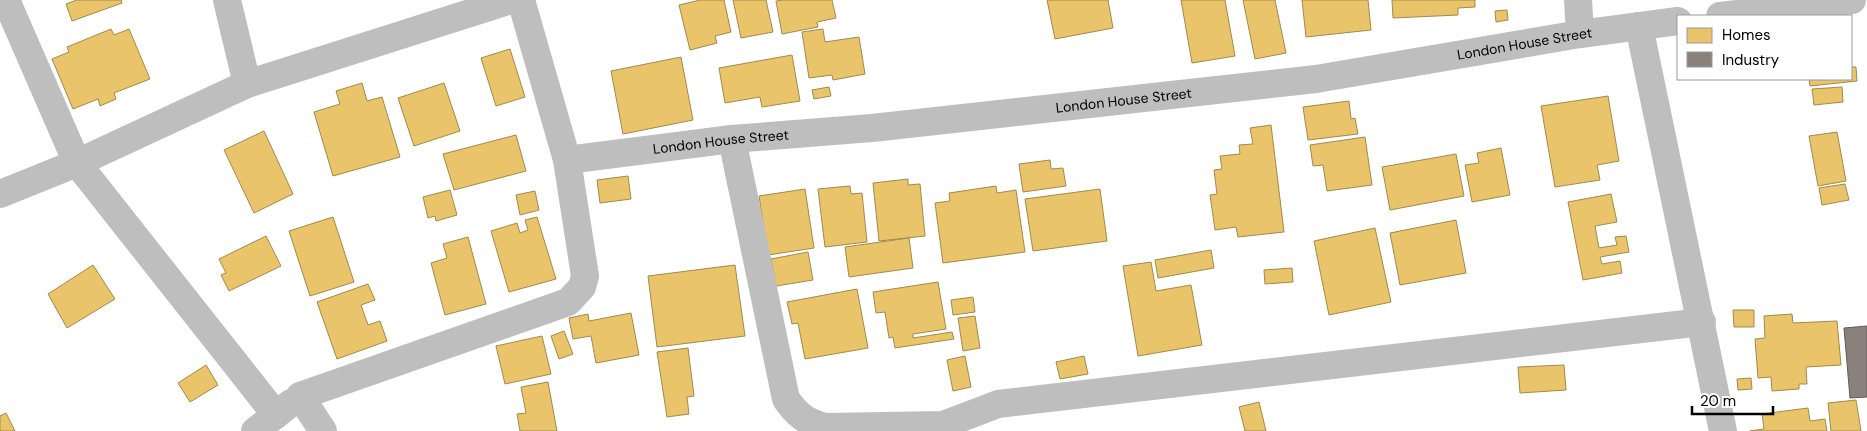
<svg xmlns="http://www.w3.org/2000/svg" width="1867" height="431" viewBox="0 0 1867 431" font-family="'DM Sans',sans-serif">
  <rect width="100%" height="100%" fill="#fff"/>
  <g fill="#e9c46a" stroke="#a3894a">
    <polygon points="77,0 121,0 122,3 72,21 66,4"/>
    <polygon points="700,0 724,0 731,32 715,36 717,43 690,50 679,5"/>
    <polygon points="733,0 766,0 773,32 741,38"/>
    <polygon points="783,0 832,0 836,18 817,22 818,27 782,34 776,1"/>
    <polygon points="1047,0 1108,0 1113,28 1055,39"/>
    <polygon points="1181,0 1225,0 1235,56 1192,63"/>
    <polygon points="1243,0 1275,0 1286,53 1255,59"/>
    <polygon points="1302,0 1368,0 1371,30 1306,37"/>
    <polygon points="1392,0 1475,0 1475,7 1458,8 1458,15 1393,18"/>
    <polygon points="1507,10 1508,20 1496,22 1495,11"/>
    <polygon points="111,29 114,35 129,29 150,79 114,93 116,99 100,106 98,99 73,109 52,59 69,52 67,47"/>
    <polygon points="823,29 825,42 859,37 865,74 833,80 832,75 809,78 802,32"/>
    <polygon points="510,49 525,97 496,106 481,58"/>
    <polygon points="792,55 800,101 762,107 760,97 725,103 719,68"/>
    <polygon points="681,57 693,120 623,134 611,71"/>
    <polygon points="1851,62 1851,67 1856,67 1857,81 1810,86 1809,79 1851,79"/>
    <polygon points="362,83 367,101 382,97 400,157 333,176 314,112 340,104 336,91"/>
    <polygon points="444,83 460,131 414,146 398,98"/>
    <polygon points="829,87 831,96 814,99 812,90"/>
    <polygon points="1842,87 1843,102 1814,105 1812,89"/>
    <polygon points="1608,96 1619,161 1597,165 1600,180 1555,187 1541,106"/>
    <polygon points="1349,101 1351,119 1355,118 1358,134 1308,140 1303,107"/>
    <polygon points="1271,125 1284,232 1238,237 1236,227 1215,230 1210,195 1217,194 1214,170 1222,169 1220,156 1240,154 1239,145 1253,144 1250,128"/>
    <polygon points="264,131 293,194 254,213 224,150"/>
    <polygon points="1837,132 1846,181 1818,186 1809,136"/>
    <polygon points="516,135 526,171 454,190 443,154"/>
    <polygon points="1365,137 1372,185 1327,191 1323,165 1313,166 1310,145"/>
    <polygon points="1501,148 1510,195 1472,202 1465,165 1479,163 1477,153"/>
    <polygon points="1456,154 1464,196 1390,210 1382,167"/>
    <polygon points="1050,160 1051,169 1063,168 1066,186 1023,192 1019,164"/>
    <polygon points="628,176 631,199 600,203 597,180"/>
    <polygon points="908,179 908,185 920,184 925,236 879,241 873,183"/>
    <polygon points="1845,184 1849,200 1822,205 1819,188"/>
    <polygon points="850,186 851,194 862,193 867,242 825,247 818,189"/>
    <polygon points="996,186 997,193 1016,190 1025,252 943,263 935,203 950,201 949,193"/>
    <polygon points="805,189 814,248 768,255 759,196"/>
    <polygon points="1100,189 1107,241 1033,251 1025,199"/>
    <polygon points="450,190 457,215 436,221 435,216 428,218 423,197"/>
    <polygon points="535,191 539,210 520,215 516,195"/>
    <polygon points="1611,194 1617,222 1595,226 1599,248 1617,245 1615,237 1626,236 1629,252 1600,257 1602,264 1620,261 1622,273 1583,280 1568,202"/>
    <polygon points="333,217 354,282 310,296 289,231"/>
    <polygon points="537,217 556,279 509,292 491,231 517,223 520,233 528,230 525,220"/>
    <polygon points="1456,220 1466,273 1400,285 1390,233"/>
    <polygon points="1375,228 1391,302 1329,315 1314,241"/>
    <polygon points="266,236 281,266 229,291 221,275 226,273 219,259"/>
    <polygon points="468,237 486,304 445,315 431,263 447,258 443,244"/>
    <polygon points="909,238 913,268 849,277 845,247"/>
    <polygon points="1211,250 1214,268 1158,278 1155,260"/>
    <polygon points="808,252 813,280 776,286 771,259"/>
    <polygon points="1151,262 1156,291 1191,285 1202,345 1138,356 1123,266"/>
    <polygon points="93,265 115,299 67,328 48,294"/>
    <polygon points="735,265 745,336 657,347 648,276"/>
    <polygon points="1292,268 1293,282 1265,284 1264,270"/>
    <polygon points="938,282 946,329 913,334 913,338 952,332 954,339 895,348 893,337 889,338 885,312 876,313 873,292"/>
    <polygon points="368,284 375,300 361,305 368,325 380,321 387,341 337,359 317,302"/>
    <polygon points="857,289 868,348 805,359 798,323 792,324 787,302"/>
    <polygon points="973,297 975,312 953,315 951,300"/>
    <polygon points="1733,310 1754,310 1754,327 1734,327"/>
    <polygon points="631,313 639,355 596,363 591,336 573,339 569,318 588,314 589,321"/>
    <polygon points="1792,314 1793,323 1837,321 1841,365 1806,367 1807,384 1799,384 1799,389 1772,391 1771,377 1758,378 1755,339 1765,338 1764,316"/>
    <polygon points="975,316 980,348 963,351 958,318"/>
    <polygon points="564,331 573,354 559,359 551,336"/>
    <polygon points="542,336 551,374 505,384 496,346"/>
    <polygon points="688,348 694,396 687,397 689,414 667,417 657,352"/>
    <polygon points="965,356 971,387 953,391 947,360"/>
    <polygon points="1084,356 1088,374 1060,379 1056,362"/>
    <polygon points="206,365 218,385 190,402 178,383"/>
    <polygon points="1564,365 1566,390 1520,393 1518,367"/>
    <polygon points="1751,378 1752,389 1738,390 1737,379"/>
    <polygon points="548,382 557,431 520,431 517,414 526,413 521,387"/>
    <polygon points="1856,400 1861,431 1831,431 1828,403"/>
    <polygon points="1259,402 1266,431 1245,431 1239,407"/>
    <polygon points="1808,408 1810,421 1825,419 1827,431 1750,431 1764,429 1762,414"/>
    <polygon points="6,413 15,431 0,431 0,416"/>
  </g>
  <polygon fill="#8a817c" stroke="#615a57" points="1867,326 1867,397 1850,398 1844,328"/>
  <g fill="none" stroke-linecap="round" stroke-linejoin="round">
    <g stroke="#bebebe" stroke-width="28">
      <polyline points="6,0 77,163 276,415"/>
      <polyline points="227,0 247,84"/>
      <polyline points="1578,0 1580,34"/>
      <polyline points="1720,16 1852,0"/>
      <polyline points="1639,26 1723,431"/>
      <path d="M732,139L786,399C797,415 806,422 825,427L943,425L998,404L1702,322"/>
      <path id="s1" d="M567,160L732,139L872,128L1316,79L1580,34L1678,21"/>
      <polyline points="0,194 77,163 247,84 511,0"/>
      <polyline points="255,431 291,403"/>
      <polyline points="323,431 300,396 568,302 582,287 585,276 567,160 521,0"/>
    </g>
  </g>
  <g text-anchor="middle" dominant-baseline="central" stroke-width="5" stroke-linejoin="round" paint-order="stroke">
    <g font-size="14" fill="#000" stroke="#fff">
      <text stroke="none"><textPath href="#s1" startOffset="965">London House Street</textPath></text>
      <text stroke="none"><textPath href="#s1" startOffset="560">London House Street</textPath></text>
      <text stroke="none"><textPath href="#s1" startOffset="155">London House Street</textPath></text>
    </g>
  </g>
  <rect x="1677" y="15" width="175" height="65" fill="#ffffff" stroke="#999999"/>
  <rect x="1687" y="28" width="25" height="15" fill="#e9c46a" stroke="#999999"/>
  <text x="1722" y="40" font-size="15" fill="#000000">Homes</text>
  <rect x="1687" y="52" width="25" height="15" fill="#8a817c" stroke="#999999"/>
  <text x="1722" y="65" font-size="15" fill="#000000">Industry</text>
  <path d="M1692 406v8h81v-8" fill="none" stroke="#000000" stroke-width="2.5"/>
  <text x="1700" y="406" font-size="15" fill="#000000" stroke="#ffffff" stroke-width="4" paint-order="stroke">20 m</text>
</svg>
